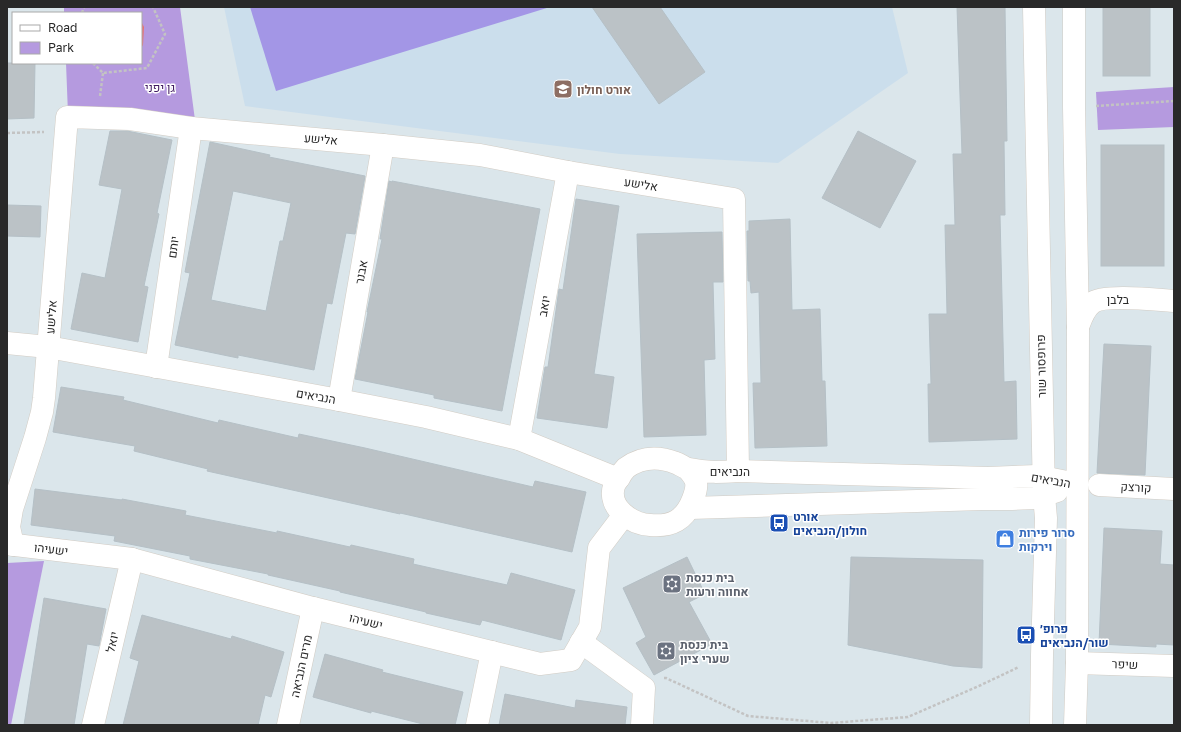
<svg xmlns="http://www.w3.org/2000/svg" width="1181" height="732" viewBox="0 0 1181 732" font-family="'Golos Text',Heebo,sans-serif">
  <rect width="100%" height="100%" fill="#dbe6eb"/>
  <polygon fill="#cbdeec" points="224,7 892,7 908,73 778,163 620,154 245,106"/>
  <g fill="#b59adf">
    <polygon points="64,7 180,7 195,120 68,114 66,63 141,63 141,13 64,13"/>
    <polygon points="1174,87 1174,127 1098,130 1096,92"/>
    <polygon points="44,561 11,725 7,725 7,563"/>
  </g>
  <polygon fill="#a396e6" points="250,7 550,7 276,91"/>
  <polygon fill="#e87373" points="141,21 144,27 143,45 141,48"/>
  <g fill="#bbc2c6" stroke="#b5c0c6" fill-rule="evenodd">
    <polygon points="592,7 660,7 705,72 659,104"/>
    <polygon points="957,7 1005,7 1007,141 1004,141 1005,215 1000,215 1004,382 1016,381 1017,439 929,442 928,384 931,384 929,314 947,314 945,225 955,225 953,154 962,154"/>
    <rect x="1103" y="7" width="47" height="69"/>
    <polygon points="7,63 35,63 34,118 7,119"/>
    <polygon points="110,131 127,131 172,140 157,213 159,214 144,286 148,287 138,342 71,329 82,273 105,278 122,189 99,185"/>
    <polygon points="858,131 916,161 880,228 822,198"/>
    <path d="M210,142L270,155L269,157L365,176L355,234L346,233L332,304L327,303L314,370L238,355V358L175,345L190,273L185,272ZM233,191L291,203L283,241H280L266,311L211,300Z"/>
    <rect x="1101" y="145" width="63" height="121"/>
    <polygon points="389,181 392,182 392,181 540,209 502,411 434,398 434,395 355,379 368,312 367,312 382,239 380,239"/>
    <polygon points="576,199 619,206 594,374 614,377 607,428 537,418 545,367 548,367 559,289 563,290"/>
    <polygon points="7,205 41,206 40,237 7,236"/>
    <polygon points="790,219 792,310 820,309 822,381 825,381 827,446 755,448 753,383 761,383 759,292 751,293 750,281 748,281 747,231 749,231 749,221"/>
    <polygon points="722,232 723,282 713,282 715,359 704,360 706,435 644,437 637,234"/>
    <polygon points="1104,344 1151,346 1145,475 1097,473"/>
    <polygon points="61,387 124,397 123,400 218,423 219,420 298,438 299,434 365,448 533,487 535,481 586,492 572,552 400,513 400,514 207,471 208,469 134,451 135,446 53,432"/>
    <polygon points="35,489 122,500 122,499 186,511 185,515 277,533 277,531 350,547 351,545 414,559 413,564 507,585 511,573 575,590 561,640 482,620 480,625 426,613 426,612 340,592 340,591 268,575 268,574 190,559 190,556 114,541 115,536 31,525"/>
    <polygon points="1104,528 1162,531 1160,564 1174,565 1174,645 1156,644 1156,647 1099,644"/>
    <polygon points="687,557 705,594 689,602 712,644 654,675 636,643 646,637 623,588"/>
    <polygon points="851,557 983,560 982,668 953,666 848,645"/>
    <polygon points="44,598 106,609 99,646 87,644 74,725 24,725"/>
    <polygon points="142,615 231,639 232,636 284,652 271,697 265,695 258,725 123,725 139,661 130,658"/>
    <polygon points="325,654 383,670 382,672 463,692 455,725 427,725 371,711 371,713 313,697"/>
    <polygon points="505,694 575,708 576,700 627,707 625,725 499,725"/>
  </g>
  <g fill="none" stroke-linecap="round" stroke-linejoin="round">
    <defs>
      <g id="minor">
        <polyline points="1034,7 1044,496 1046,518 1042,655 1041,725"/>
        <polyline points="1074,7 1074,107 1078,327 1077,663 1075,725"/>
        <path d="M1078,327C1081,319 1084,309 1092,303C1103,294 1158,300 1174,301"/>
        <polyline points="7,343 48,347 339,400 426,417 519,439 618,479"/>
        <polyline points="156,367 191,128"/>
        <polyline points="339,400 383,145"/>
        <polyline points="519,439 568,172"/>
        <path d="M688,469C690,472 695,477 696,482C697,487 695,494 693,499C685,520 672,527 650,525C632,524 607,508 614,486C615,483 617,480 619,478C621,474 623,471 626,468C641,457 658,456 676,463C680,464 684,468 689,469C706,473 722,472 738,471L988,478L1037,476L1077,484"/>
        <polyline points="1099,485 1174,489"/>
        <polyline points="690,508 982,499 1012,499 1036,498 1057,491"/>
        <polyline points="7,544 132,559 313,608 540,664 571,660 590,627 599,548 624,515"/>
        <polyline points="13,545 9,527 12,509 35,438 42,412 44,398 67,117 130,119 191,128 383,145 480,155 568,172 734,199 738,471"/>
        <polyline points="581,642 644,688 642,725"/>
        <polyline points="1077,663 1174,666"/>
        <polyline points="93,725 132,559"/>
        <polyline points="288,725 313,608"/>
        <polyline points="477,725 492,652"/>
      </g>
    </defs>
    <use href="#minor" stroke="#d2ccc4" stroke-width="23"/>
    <g stroke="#c3c3c3" stroke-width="2.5" stroke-dasharray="3 2" stroke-linecap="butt">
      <polyline points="82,13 84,7"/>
      <polyline points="93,63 103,73 147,68 165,34 153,7"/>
      <polyline points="100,96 103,73"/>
      <polyline points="1096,106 1174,101"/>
      <polyline points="7,133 44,132"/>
      <polyline points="664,678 666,678 748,716 831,723 908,717 981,685 1019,667"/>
    </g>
    <use href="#minor" stroke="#fff" stroke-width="22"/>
  </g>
  <defs>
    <symbol id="school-square" viewBox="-11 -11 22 22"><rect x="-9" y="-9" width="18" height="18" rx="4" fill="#8d6e63" stroke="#fff"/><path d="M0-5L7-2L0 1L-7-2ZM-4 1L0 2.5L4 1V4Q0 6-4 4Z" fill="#fff"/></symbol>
    <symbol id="bus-square" viewBox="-11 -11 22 22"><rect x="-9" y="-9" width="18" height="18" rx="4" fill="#1a4fb4" stroke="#fff"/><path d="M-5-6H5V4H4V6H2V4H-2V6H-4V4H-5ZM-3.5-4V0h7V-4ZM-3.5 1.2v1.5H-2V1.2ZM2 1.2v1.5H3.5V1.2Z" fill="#fff"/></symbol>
    <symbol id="shop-square" viewBox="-11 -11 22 22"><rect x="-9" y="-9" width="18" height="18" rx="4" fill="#3f7fe0" stroke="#fff"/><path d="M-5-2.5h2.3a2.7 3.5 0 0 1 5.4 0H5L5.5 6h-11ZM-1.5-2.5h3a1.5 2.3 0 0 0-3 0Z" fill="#fff"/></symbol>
    <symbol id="synagogue-square" viewBox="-11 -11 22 22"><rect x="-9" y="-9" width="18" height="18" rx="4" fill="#6b7280" stroke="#fff"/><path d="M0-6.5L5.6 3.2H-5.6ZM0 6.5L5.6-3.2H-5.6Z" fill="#fff"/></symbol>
  </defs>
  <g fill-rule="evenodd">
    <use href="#school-square" x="552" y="78" width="22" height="22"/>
    <use href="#bus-square" x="768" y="512" width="22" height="22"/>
    <use href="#shop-square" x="994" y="528" width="22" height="22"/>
    <use href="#synagogue-square" x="661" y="573" width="22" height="22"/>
    <use href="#bus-square" x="1015" y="624" width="22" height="22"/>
    <use href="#synagogue-square" x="655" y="640" width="22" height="22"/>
  </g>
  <g text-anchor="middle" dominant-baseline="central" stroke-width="3" stroke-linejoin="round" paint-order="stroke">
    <g font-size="12" fill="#421d62" stroke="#fff">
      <text x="160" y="87">גן יפני</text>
    </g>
    <g font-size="12" font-weight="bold" fill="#785e54" stroke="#fff" text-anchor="start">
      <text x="577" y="89">אורט חולון</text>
    </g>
    <g font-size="12" fill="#292929" stroke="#fff">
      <text transform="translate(321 139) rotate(5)">אלישע</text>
      <text transform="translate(641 184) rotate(9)">אלישע</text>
      <text transform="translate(173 247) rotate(-82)">יותם</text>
      <text transform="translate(361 272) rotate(-80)">אבנר</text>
      <text x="1118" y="299">בלבן</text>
      <text transform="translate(544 306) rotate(-79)">יואב</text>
      <text transform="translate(51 317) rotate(-86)">אלישע</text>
      <text transform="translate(1041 366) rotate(-91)">פרופסור שור</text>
      <text transform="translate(316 396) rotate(10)">הנביאים</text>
      <text x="730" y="471">הנביאים</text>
      <text transform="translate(1051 480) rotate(10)">הנביאים</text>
      <text transform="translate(1136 487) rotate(3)">קורצק</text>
      <text transform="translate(51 549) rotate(7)">ישעיהו</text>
      <text transform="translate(366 621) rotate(14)">ישעיהו</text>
      <text transform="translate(112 642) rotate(-77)">יואל</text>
      <text transform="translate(1125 664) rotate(2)">שיפר</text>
      <text transform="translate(301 666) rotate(-78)">מרים הנביאה</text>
    </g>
    <g font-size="12" font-weight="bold" fill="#164399" stroke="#fff" text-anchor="start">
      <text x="793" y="516">אורט<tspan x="793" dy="14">חולון/הנביאים</tspan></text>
      <text x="1040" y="628">פרופ׳<tspan x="1040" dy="14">שור/הנביאים</tspan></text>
    </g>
    <g font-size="12" font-weight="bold" fill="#366cbe" stroke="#fff" text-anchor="start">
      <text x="1019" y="532">סרור פירות<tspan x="1019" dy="14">וירקות</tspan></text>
    </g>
    <g font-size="12" font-weight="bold" fill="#5b616d" stroke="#fff" text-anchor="start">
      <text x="686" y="577">בית כנסת<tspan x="686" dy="14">אחווה ורעות</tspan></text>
      <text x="680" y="644">בית כנסת<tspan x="680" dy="14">שערי ציון</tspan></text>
    </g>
  </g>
  <rect width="1181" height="732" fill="none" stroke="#292929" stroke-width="16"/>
  <rect x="12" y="12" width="130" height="52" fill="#ffffff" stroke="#a9a9a9"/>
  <rect x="20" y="25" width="20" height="6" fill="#ffffff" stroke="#a9a9a9"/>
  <text x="48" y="32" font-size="12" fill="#292929">Road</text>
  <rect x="20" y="42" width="20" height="12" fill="#b59adf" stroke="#a9a9a9"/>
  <text x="48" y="52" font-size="12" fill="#292929">Park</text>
</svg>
